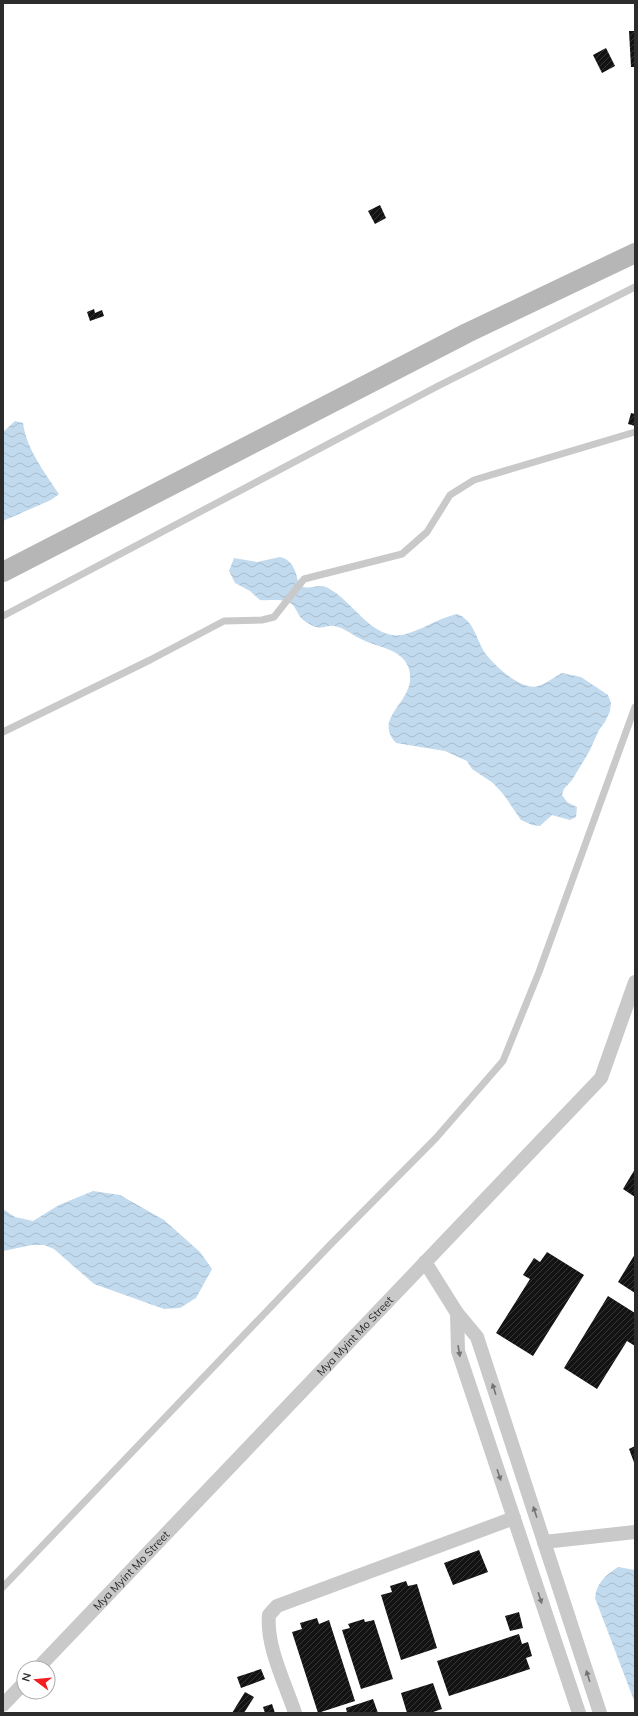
<svg xmlns="http://www.w3.org/2000/svg" width="638" height="1716" viewBox="0 0 638 1716" font-family="Mulish,sans-serif">
  <defs>
    <pattern id="water-waves" width="16" height="10" patternUnits="userSpaceOnUse"><rect width="16" height="10" fill="#c2daee"/><path d="M0 5q4-4 8 0t8 0" fill="none" stroke="#a7bbcc"/></pattern>
    <pattern id="building-hatch" width="6" height="6" patternUnits="userSpaceOnUse"><rect width="6" height="6" fill="#131313"/><path d="M-1 1l2-2M0 6l6-6M5 7l2-2" fill="none" stroke="#363636"/></pattern>
  </defs>
  <rect width="100%" height="100%" fill="#fff"/>
  <g fill="url(#water-waves)">
    <path d="M15,421L23,423C26,448 45,473 59,494L51,500L3,521V432Z"/>
    <path d="M280,557C294,560 296,573 299,585C311,592 317,582 328,588C352,600 372,640 402,635C421,631 438,618 457,614C474,620 476,639 485,653C494,665 521,691 538,686C546,684 554,677 562,673L581,677L608,695L611,703L610,711L605,722L599,730L589,752L572,780L564,789L562,795L567,802L577,807L576,817L570,820L552,815L540,826L532,825L521,820L504,795L493,783L472,769L467,761L445,751L396,743C371,715 418,702 409,669C403,648 374,647 359,638C351,634 343,627 334,626C328,625 323,629 316,627C312,626 304,621 301,618C297,613 295,605 290,603C281,598 270,601 260,600L250,591L235,583L229,571L234,558L257,562Z"/>
    <polygon points="93,1191 120,1195 164,1220 200,1252 212,1269 196,1298 180,1308 164,1309 94,1284 54,1249 44,1245 32,1245 3,1251 3,1209 15,1217 33,1221 59,1205"/>
    <path d="M618,1567L635,1570V1703L595,1598C596,1583 606,1575 618,1567Z"/>
  </g>
  <g fill="url(#building-hatch)">
    <polygon points="629,31 635,31 635,67 631,67"/>
    <polygon points="606,48 615,66 602,73 593,55"/>
    <polygon points="380,205 386,218 375,224 368,211"/>
    <polygon points="94,309 95,313 102,310 104,316 90,321 87,312"/>
    <polygon points="631,413 635,414 635,426 628,424"/>
    <polygon points="635,1169 635,1197 623,1189"/>
    <polygon points="547,1252 584,1275 533,1356 496,1333 530,1279 523,1275 534,1258 540,1262"/>
    <polygon points="635,1254 635,1293 618,1282"/>
    <polygon points="608,1296 635,1313 635,1346 627,1341 597,1389 564,1368"/>
    <polygon points="635,1446 635,1465 629,1449"/>
    <polygon points="479,1550 488,1572 453,1585 444,1563"/>
    <polygon points="406,1581 408,1586 417,1584 437,1648 401,1660 381,1595 392,1592 390,1586"/>
    <polygon points="519,1612 523,1628 510,1631 505,1616"/>
    <polygon points="317,1618 319,1624 329,1620 355,1701 318,1713 292,1632 302,1629 300,1623"/>
    <polygon points="364,1619 365,1622 374,1620 393,1679 361,1689 342,1630 350,1628 348,1624"/>
    <polygon points="519,1634 522,1644 528,1642 532,1656 526,1658 530,1669 449,1696 437,1661"/>
    <polygon points="261,1669 265,1679 241,1688 237,1677"/>
    <polygon points="433,1683 442,1709 430,1713 407,1713 401,1693"/>
    <polygon points="245,1692 254,1697 244,1713 232,1713"/>
    <polygon points="373,1699 378,1713 347,1713 346,1708"/>
    <polygon points="272,1704 275,1713 265,1713 263,1707"/>
  </g>
  <g fill="none" stroke-linecap="round" stroke-linejoin="round">
    <g stroke="#c9c9c9" stroke-width="7">
      <polyline points="3,616 438,386 635,287"/>
      <polyline points="3,732 150,660 224,621 262,620 274,617 304,579 402,554 427,532 450,495 474,480 635,432"/>
      <polyline points="3,1587 330,1245 436,1138 503,1061 539,972 635,707"/>
    </g>
    <g stroke="#c9c9c9" stroke-width="14">
      <polyline points="425,1262 457,1313 477,1337 600,1713"/>
      <polyline points="457,1313 458,1351 579,1713"/>
      <polyline points="544,1542 635,1532"/>
      <path id="s1" d="M38,1668L601,1078L635,982"/>
      <polyline points="3,1705 24,1683"/>
      <path d="M295,1713C285,1683 266,1646 269,1615L277,1606L514,1518"/>
    </g>
    <polyline stroke="#b6b6b6" stroke-width="20" points="3,572 467,333 635,253"/>
  </g>
  <defs><path id="oneway-solid" d="M-6-.8H1V-3.2L6.5 0L1 3.2V.8H-6Z"/></defs>
  <g fill="#737373">
    <use href="#oneway-solid" transform="translate(459 1351) rotate(80)"/>
    <use href="#oneway-solid" transform="translate(494 1389) rotate(-108)"/>
    <use href="#oneway-solid" transform="translate(499 1475) rotate(71)"/>
    <use href="#oneway-solid" transform="translate(535 1512) rotate(-108)"/>
    <use href="#oneway-solid" transform="translate(540 1598) rotate(72)"/>
    <use href="#oneway-solid" transform="translate(588 1676) rotate(-108)"/>
  </g>
  <g text-anchor="middle" dominant-baseline="central" stroke-width="4" stroke-linejoin="round" paint-order="stroke">
    <g font-size="11" fill="#2c2c2c" stroke="#fff">
      <text stroke="none"><textPath href="#s1" startOffset="459">Mya Myint Mo Street</textPath></text>
      <text stroke="none"><textPath href="#s1" startOffset="135">Mya Myint Mo Street</textPath></text>
    </g>
  </g>
  <rect width="638" height="1716" fill="none" stroke="#2c2c2c" stroke-width="8"/>
  <g transform="translate(36 1680) rotate(286)"><circle r="19" fill="#ffffff" stroke="#ababab"/>
  <path d="M0-3L7 15L0 10L-7 15Z" fill="#f41d20"/>
  <text y="-6" font-size="11" font-weight="bold" text-anchor="middle" fill="#2c2c2c">N</text>
  </g>
</svg>
